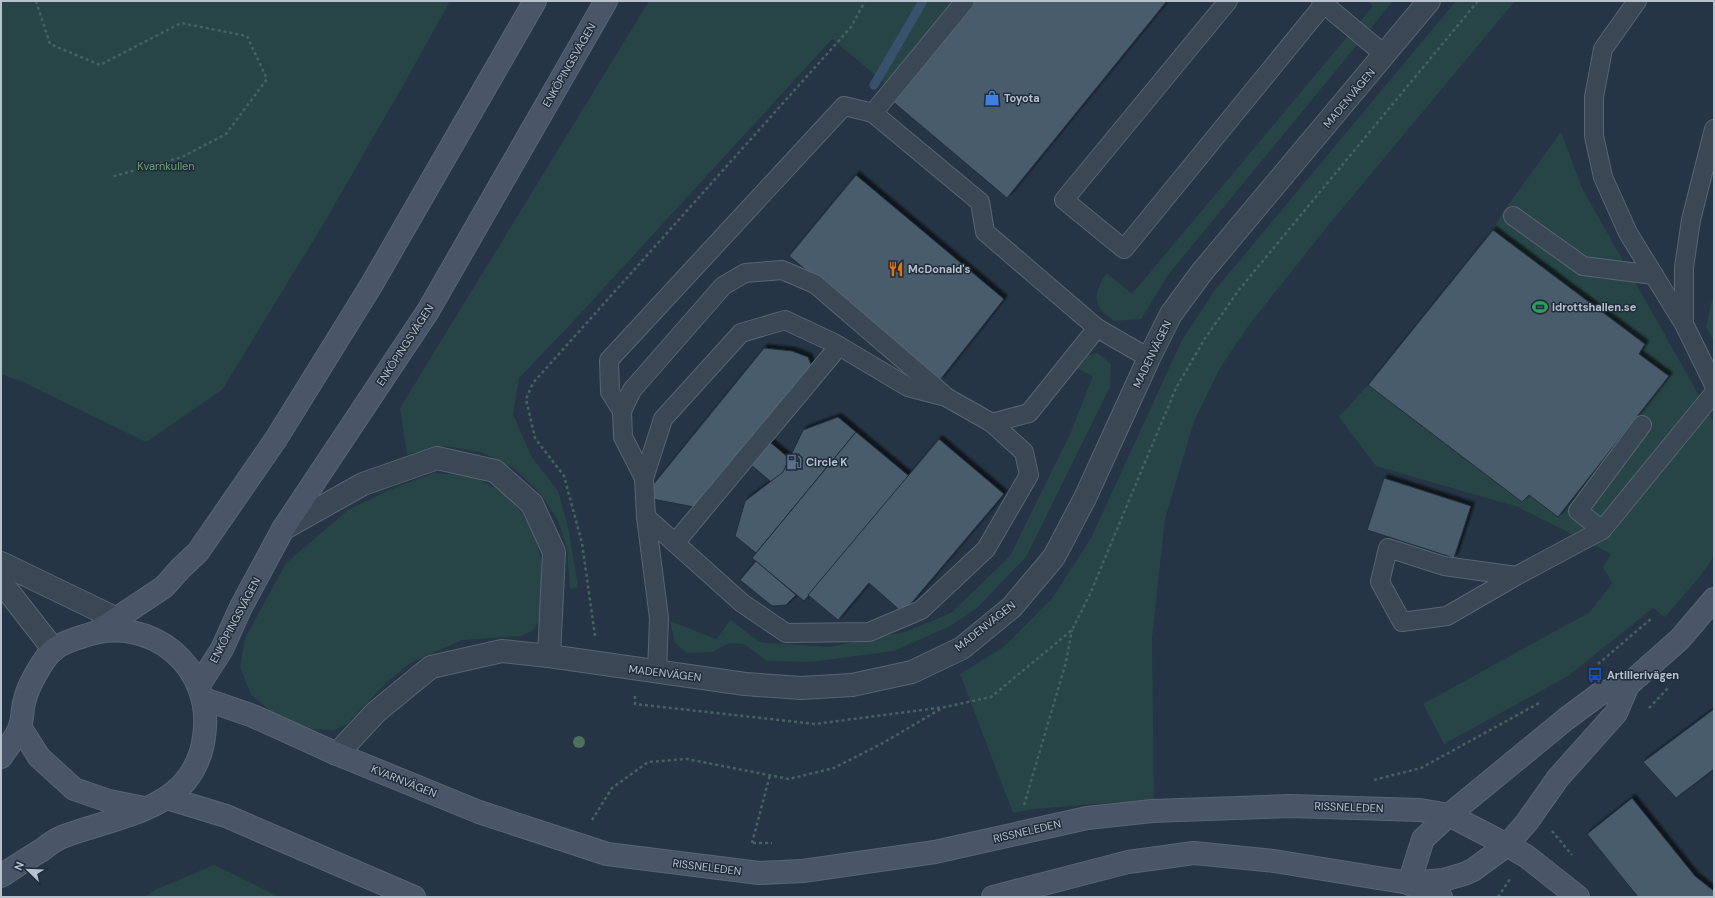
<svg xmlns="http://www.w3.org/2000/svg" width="1715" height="898" viewBox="0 0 1715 898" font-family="'DM Sans',sans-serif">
  <defs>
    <filter id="shadow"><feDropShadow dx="3.5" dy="-3.5" stdDeviation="1" flood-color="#0009"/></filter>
  </defs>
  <rect width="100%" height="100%" fill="#253545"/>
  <g fill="#274546">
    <polygon points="1,1 450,1 409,75 327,218 222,390 146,442 23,382 1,374"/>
    <polygon points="649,1 958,1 886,84 832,39 570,325 519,378 513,414 531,456 558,491 568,527 578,587 570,589 567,549 558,520 540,493 514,468 481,452 445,446 407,454 400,408"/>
    <path d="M1368,1H1393L1168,275L1141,319L1114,321C1110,317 1103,313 1100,308C1092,296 1100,283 1107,273L1132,294L1373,6Z"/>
    <polygon points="1456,1 1515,1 1331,222 1249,325 1220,368 1194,421 1165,519 1152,638 1154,799 1034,809 1013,813 960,674 1005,646 1053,597 1091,538 1182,340 1215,290"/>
    <polygon points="1561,132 1582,188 1714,422 1714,556 1701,575 1665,617 1653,608 1568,676 1444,744 1423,704 1590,612 1612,583 1603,567 1611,554 1518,507 1376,466 1339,417 1368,385 1493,230 1503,212"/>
    <polygon points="1714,299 1714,341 1706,327 1712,300"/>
    <polygon points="1097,353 1111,364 1110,387 1026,557 977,608 950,626 894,651 811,662 767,661 744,644 729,643 712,652 687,653 675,643 670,621 716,639 731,620 759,642 829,647 905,632 951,613 1010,556 1070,434 1093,376 1076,368 1081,357"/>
    <polygon points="434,473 472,476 506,494 521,512 536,536 541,561 542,618 532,631 521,636 462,640 410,663 383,686 347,724 334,730 312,729 273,713 251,695 240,667 245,638 286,563 348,510 392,489"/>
    <polygon points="214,865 280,897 145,897 155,890"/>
  </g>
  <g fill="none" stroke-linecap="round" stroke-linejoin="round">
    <polyline stroke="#38526d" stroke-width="9" points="874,85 923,1"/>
  </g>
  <g fill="#495b6c" stroke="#212e3c" filter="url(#shadow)">
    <polygon points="975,1 1167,1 1007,198 892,101"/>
    <polygon points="856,175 1004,299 940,380 789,256"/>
    <polygon points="1493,230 1645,344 1639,354 1669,376 1558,517 1529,495 1522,502 1368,385"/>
    <polygon points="764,348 792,351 808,357 812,367 759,433 795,463 776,486 738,454 694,507 647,498 652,486"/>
    <polygon points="838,417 856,432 756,553 735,536 745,501 783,472 803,430"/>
    <polygon points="856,432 909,476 804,601 752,558"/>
    <polygon points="939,439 1004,494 903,613 869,583 838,620 808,595"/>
    <polygon points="1384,478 1471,506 1454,558 1367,530"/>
    <polygon points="756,561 796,595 786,605 772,606 740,580"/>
    <polygon points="1714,709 1714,769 1676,798 1643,762"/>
    <polygon points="1632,798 1695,876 1714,891 1714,897 1638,897 1587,834"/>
  </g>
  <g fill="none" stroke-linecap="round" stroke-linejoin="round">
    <defs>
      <g id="lane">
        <polyline points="965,1 873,113 980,202 985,232 1097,328"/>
        <polyline points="1228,1 1064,200 1124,249 1324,4 1321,1"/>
        <polyline points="1326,1 1324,4 1385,55"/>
        <polyline points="1637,1 1603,49 1594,97 1594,136 1603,177 1628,233 1684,324 1714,385"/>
        <polyline points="1513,216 1583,266 1654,275"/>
        <polyline points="1684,324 1684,267 1691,220 1714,129"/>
        <polyline points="622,411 632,390 723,286 745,273 782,270 815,284 943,394"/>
        <polyline points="644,478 623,437 622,411 610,392 609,360 844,106 873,113"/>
        <polyline points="646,517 742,603 786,633 869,632 921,610 986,549 1029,475 1024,452 992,423"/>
        <polyline points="1602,530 1578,511 1642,425"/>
        <polyline points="675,543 839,346"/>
        <polyline points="1516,576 1444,566 1388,548 1380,582 1402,622 1447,616 1516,576 1602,530 1714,393"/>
        <polyline points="657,673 659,618 646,517 644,478 663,419 741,333 785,320 834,343 908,387 946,397 992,423 1029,413 1097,328 1149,358"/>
      </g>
      <g id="street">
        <polyline points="283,529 363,484 437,458 495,471 532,504 554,552 549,656"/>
        <polyline points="1,563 117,619"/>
        <polyline points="1,582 54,650"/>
        <polyline points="337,754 376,712 431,667 502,651 549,656 745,684 801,688 852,685 912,672 962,648 1012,607 1054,557 1085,498 1149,358 1171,314 1202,272 1429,1"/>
      </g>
      <g id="secondary">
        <polyline points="98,631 164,587 181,568 198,552 276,439 372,284 535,1"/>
        <polyline points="199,685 222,649 241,607 283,529 428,311 606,1"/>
        <polyline points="204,699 253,716 337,754 479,812 607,854 759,873 803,871 935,852 1087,818 1152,811 1290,806 1420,810 1449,815 1507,845 1526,856 1578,897"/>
        <polyline points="20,727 39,757 74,789 109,801 144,808"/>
        <path d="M1,757C7,748 17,737 20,726C23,718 22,708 25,699C28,686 43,659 53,650C61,643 74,639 84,636C151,613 215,667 204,737C202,754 194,773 181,786C152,815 100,822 62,837C55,840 48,845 42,850C28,858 15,867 1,876"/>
        <polyline points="167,798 226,816 414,897"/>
        <polyline points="1409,883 1423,839 1449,815 1566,719 1601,693 1628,685"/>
        <polyline points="1410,884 1441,897"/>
        <polyline points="993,897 1128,862 1194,853 1274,861 1409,883 1443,880 1464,874 1473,870 1507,845 1527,822 1558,778 1616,713 1628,685 1680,639 1714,599"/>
      </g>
    </defs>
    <use href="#lane" stroke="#596572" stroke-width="20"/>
    <use href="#street" stroke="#596572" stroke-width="24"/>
    <use href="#secondary" stroke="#596572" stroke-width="24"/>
    <g stroke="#466262" stroke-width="2.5" stroke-dasharray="3 3" stroke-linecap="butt">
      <polyline points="36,1 50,44 100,65 181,23 247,36 267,79 226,134 182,157 111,177"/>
      <polyline points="595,636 582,543 564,476 535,438 526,399 533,383 851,27 865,1"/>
      <polyline points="1598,664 1652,618"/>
      <polyline points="635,696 635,704 815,724 945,707 991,697 1072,630 1090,594 1176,388 1204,340 1238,291 1478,1"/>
      <polyline points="1649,708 1668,688"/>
      <polyline points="1374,780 1421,768 1541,702"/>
      <polyline points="1024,805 1066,662 1072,630"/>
      <polyline points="592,820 612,788 648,762 687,759 789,779 834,768 883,743 942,708"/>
      <polyline points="1552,831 1572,855"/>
      <polyline points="752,843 770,775"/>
      <polyline points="753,843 772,843"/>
      <polyline points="1498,897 1510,879"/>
    </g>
    <use href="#lane" stroke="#3a4755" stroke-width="18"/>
    <use href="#street" stroke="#3a4755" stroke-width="22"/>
    <use href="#secondary" stroke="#485668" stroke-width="22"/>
  </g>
  <circle fill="#4d705f" cx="579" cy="742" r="6"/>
  <defs>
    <symbol id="shop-bare" viewBox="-9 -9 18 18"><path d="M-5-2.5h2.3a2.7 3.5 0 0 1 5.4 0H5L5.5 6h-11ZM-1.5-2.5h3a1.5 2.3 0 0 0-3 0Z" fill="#3f7fe0" stroke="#1f2c3a" stroke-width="2.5" paint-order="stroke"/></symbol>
    <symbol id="restaurant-bare" viewBox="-9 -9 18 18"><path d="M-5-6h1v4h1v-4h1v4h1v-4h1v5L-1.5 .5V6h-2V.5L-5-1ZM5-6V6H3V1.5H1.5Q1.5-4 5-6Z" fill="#e8710a" stroke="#1f2c3a" stroke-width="2.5" paint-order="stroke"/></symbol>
    <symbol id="stadium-bare" viewBox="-9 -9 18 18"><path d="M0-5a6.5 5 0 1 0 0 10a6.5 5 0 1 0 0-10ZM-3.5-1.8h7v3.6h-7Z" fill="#2e9e5b" stroke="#1f2c3a" stroke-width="2.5" paint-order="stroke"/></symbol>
    <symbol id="fuel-bare" viewBox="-9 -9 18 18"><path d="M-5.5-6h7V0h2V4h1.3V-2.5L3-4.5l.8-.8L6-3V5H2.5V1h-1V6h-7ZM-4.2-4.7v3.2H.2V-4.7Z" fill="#5c6f8a" stroke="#1f2c3a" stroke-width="2.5" paint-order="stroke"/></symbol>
    <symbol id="bus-bare" viewBox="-9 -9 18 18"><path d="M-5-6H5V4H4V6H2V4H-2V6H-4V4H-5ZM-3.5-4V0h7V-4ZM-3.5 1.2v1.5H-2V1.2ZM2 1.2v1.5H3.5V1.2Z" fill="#1a4fb4" stroke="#1f2c3a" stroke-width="2.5" paint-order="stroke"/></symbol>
  </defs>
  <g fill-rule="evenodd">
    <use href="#shop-bare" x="981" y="87" width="22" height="22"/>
    <use href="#restaurant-bare" x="885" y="258" width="22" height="22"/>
    <use href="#stadium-bare" x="1529" y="296" width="22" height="22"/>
    <use href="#fuel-bare" x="783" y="451" width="22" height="22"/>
    <use href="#bus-bare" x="1584" y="664" width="22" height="22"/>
  </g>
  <g text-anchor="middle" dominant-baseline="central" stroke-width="3" stroke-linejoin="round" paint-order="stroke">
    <g font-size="11" fill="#b8c2ce" stroke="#1f2c3a">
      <text transform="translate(569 65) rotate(-60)">ENKÖPINGSVÄGEN</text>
      <text transform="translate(1349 98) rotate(-50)">MADENVÄGEN</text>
      <text transform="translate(405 345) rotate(-57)">ENKÖPINGSVÄGEN</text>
      <text transform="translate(1152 354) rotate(-64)">MADENVÄGEN</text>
      <text transform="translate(235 620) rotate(-62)">ENKÖPINGSVÄGEN</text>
      <text transform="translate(985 626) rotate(-38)">MADENVÄGEN</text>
      <text transform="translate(665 673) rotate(7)">MADENVÄGEN</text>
      <text transform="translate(404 781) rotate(22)">KVARNVÄGEN</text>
      <text transform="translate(1349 807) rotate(2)">RISSNELEDEN</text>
      <text transform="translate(1027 831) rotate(-13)">RISSNELEDEN</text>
      <text transform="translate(707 867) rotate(7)">RISSNELEDEN</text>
    </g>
    <g font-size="11" font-weight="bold" fill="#b8c2ce" stroke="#1f2c3a" text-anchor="start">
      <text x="1004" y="98">Toyota</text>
      <text x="908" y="269">McDonald's</text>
      <text x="1552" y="307">idrottshallen.se</text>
      <text x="806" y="462">Circle K</text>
      <text x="1607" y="675">Artillerivägen</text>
    </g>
    <g font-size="11" fill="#6da175" stroke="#1f2c3a">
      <text x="166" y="166">Kvarnkullen</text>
    </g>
  </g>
  <rect width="1715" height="898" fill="none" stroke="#b8c2ce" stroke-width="4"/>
  <g transform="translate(28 870) rotate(293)" stroke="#1f2c3a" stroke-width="3" paint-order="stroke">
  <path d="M0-3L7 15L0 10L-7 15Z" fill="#b8c2ce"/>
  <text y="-6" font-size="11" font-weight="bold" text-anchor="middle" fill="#b8c2ce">N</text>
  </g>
</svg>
